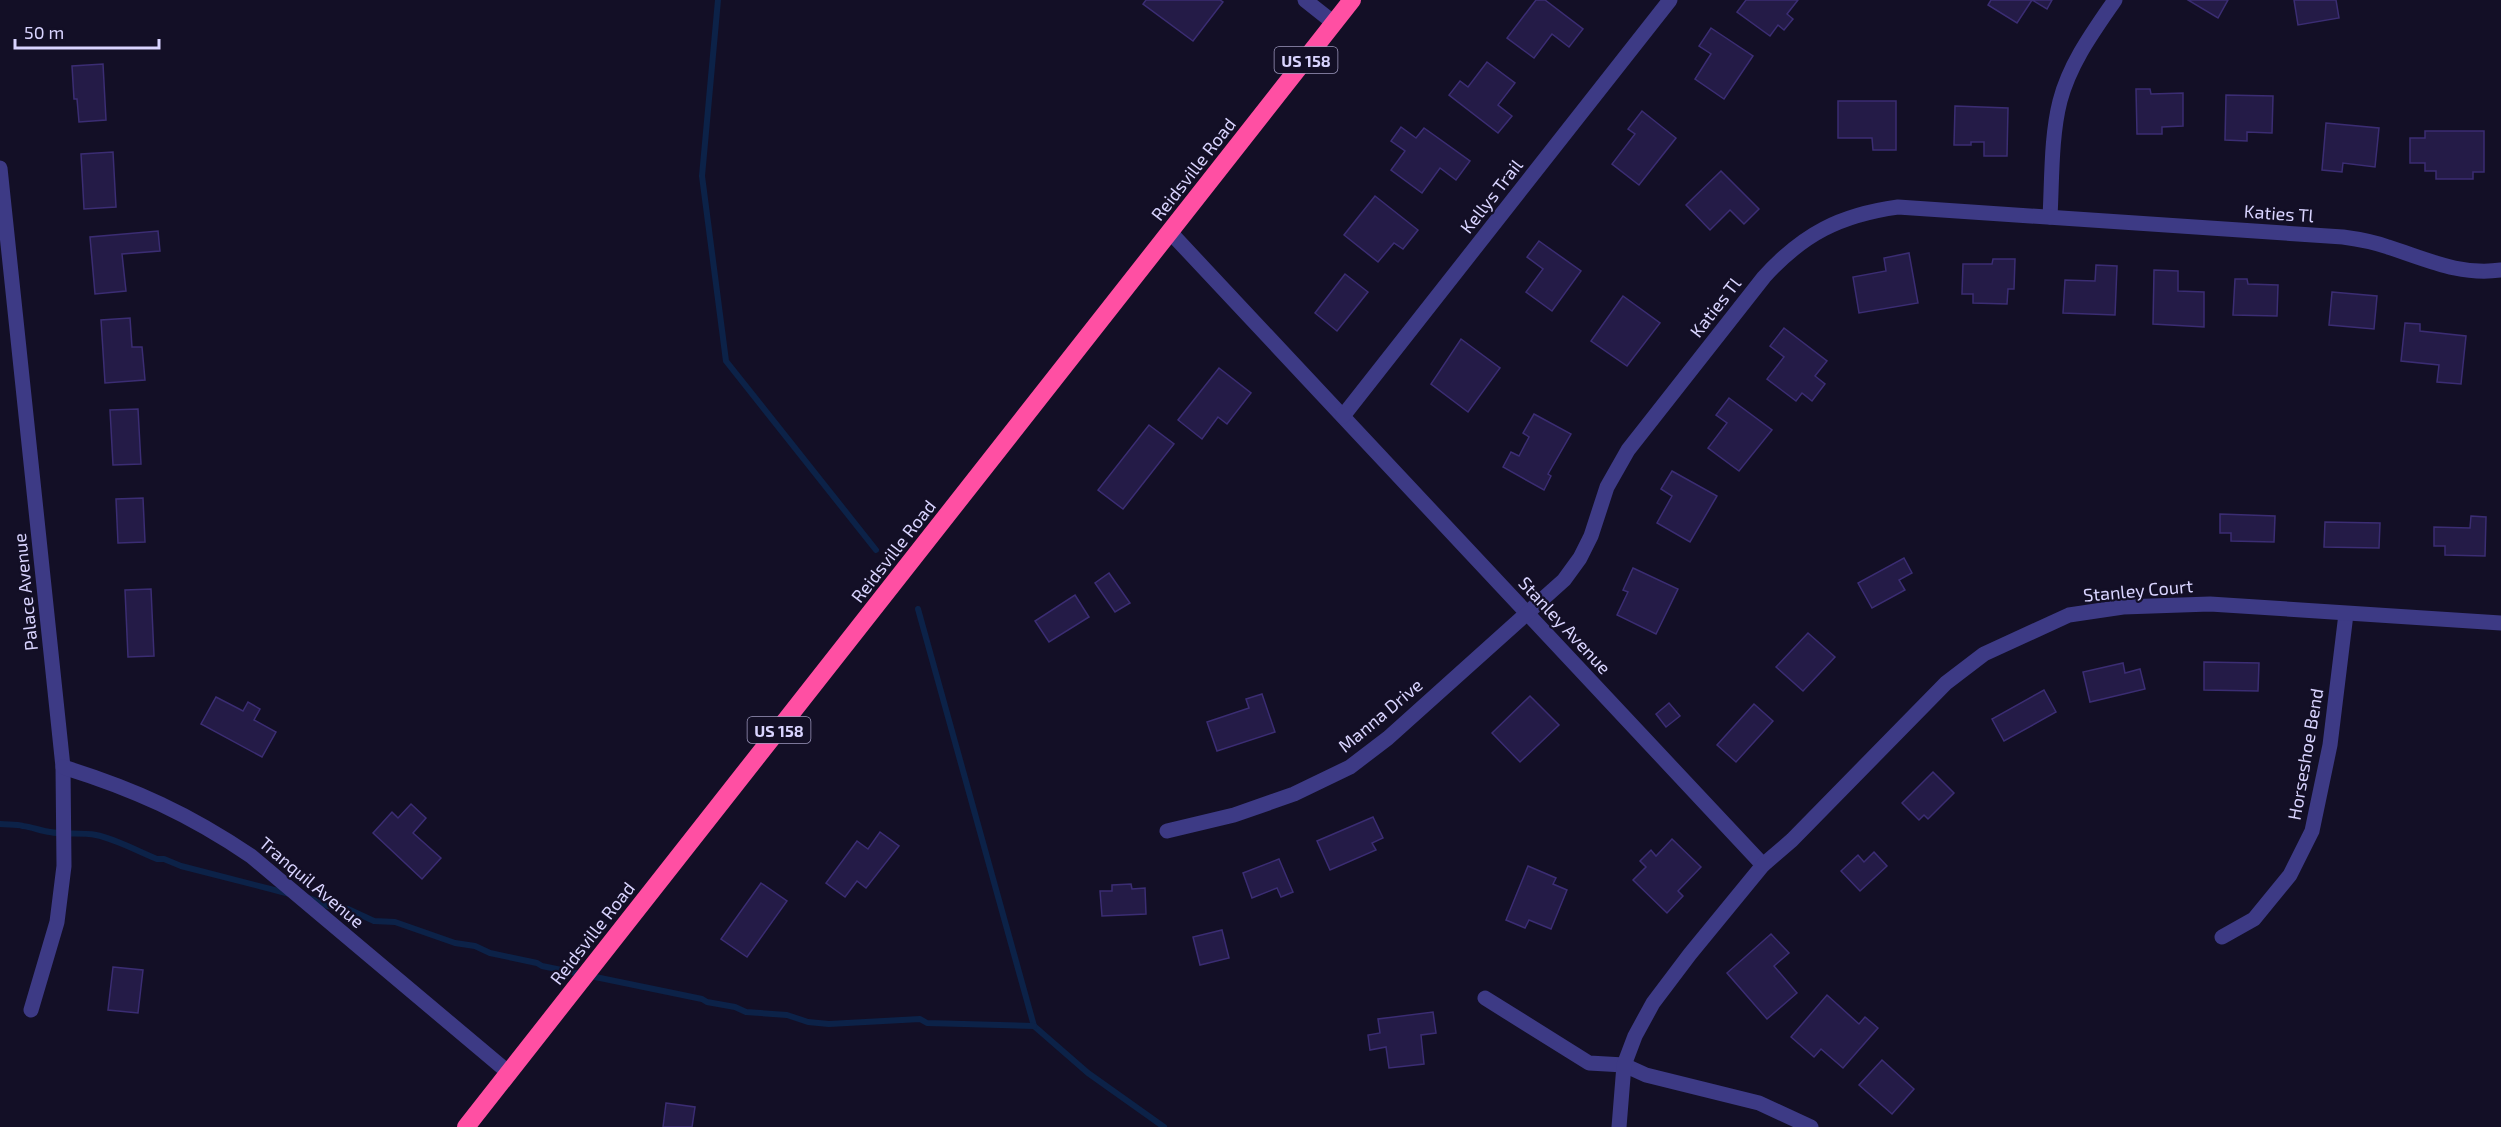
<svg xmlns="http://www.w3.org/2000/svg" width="2501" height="1127" viewBox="0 0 2501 1127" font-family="'Exo 2',sans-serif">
  <rect width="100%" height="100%" fill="#130f26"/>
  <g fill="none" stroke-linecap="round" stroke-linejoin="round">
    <g stroke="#0c2248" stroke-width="6">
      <polyline points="718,0 702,176 726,361 876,550"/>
      <polyline points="918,609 1034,1026 1088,1073 1164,1127"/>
      <path d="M0,824C8,825 16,824 23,826C32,827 41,831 50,832C63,835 81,832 96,835C116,839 137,851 157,859H164L181,866L290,894"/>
      <polyline points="309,898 328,906 348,909 374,921 395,922 455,943 475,946 490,953 537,963 542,966 702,999 707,1002 735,1007 746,1012 787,1015 808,1022 829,1024 920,1019 927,1023 1034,1026"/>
    </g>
  </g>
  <g fill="#241b47" stroke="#3b2d73" stroke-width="1.5">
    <polygon points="1146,0 1220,0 1223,2 1193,41 1143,4"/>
    <polygon points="1536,0 1545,0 1583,29 1569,47 1552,34 1534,58 1507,38"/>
    <polygon points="1746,0 1798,0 1787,14 1793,19 1784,30 1778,25 1770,36 1737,12"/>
    <polygon points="1991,0 2052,0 2047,9 2032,0 2017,23 1988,5"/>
    <polygon points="2188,0 2228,0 2218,18"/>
    <polygon points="2294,0 2336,0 2339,18 2298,25"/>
    <polygon points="1711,28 1753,56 1724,99 1695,79 1711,54 1699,46"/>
    <polygon points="1487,62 1515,83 1498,105 1512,116 1498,133 1449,95 1460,81 1468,87"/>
    <polygon points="103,64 106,120 79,122 77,99 74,99 72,66"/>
    <polygon points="2136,89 2150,89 2151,94 2183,93 2183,126 2162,127 2162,134 2137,134"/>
    <polygon points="2226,95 2273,96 2272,133 2247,132 2247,141 2225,140"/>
    <polygon points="1838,101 1896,101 1896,150 1873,150 1872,138 1838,138"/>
    <polygon points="1955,106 2008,108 2007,156 1984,156 1984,142 1971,142 1971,145 1954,145"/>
    <polygon points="1642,111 1676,138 1639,185 1612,164 1635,134 1628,129"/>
    <polygon points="2326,123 2379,128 2375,167 2343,163 2342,172 2322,170"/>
    <polygon points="1401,127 1416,138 1424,128 1470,161 1456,180 1440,168 1422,193 1391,170 1405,151 1391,141"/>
    <polygon points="2425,131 2484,131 2484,172 2473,172 2473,179 2436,179 2436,171 2425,171 2425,163 2410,163 2410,138 2425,138"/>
    <polygon points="113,152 116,207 84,209 81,154"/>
    <polygon points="1721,171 1759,209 1744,224 1730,210 1710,230 1686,205"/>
    <polygon points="1375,196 1418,230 1403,249 1394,243 1378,262 1344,235"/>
    <polygon points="158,231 160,251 122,254 126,291 95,294 90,237"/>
    <polygon points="1539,241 1581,271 1552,311 1526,292 1543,269 1527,257"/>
    <polygon points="1909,253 1918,303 1859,313 1853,277 1886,271 1884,258"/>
    <polygon points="1993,259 2015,259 2014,289 2008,289 2007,304 1973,303 1973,294 1962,294 1963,264 1992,264"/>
    <polygon points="2096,265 2117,266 2115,315 2063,313 2065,280 2095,281"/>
    <polygon points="2154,270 2178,271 2178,291 2204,292 2204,327 2153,324"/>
    <polygon points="1345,274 1368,292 1337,331 1315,313"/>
    <polygon points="2235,279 2247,279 2248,284 2278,285 2277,316 2233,315"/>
    <polygon points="2332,292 2377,296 2374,329 2329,325"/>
    <polygon points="1623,296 1660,323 1627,366 1591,341"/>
    <polygon points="130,318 132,347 142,347 145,380 105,383 101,320"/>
    <polygon points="2405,323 2420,324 2420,331 2466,336 2461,384 2437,382 2439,365 2401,361"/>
    <polygon points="1784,328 1827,361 1815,376 1825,384 1812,401 1802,393 1796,401 1767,379 1784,357 1770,346"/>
    <polygon points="1461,339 1500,368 1468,412 1431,384"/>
    <polygon points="1219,368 1251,393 1227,424 1218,417 1202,439 1178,420"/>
    <polygon points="1729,398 1772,430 1739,471 1708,448 1727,423 1716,415"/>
    <polygon points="138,409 141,464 113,465 110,410"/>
    <polygon points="1534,414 1571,434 1548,474 1551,476 1544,490 1503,467 1511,452 1519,456 1529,437 1523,433"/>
    <polygon points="1149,425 1174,444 1123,509 1098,490"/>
    <polygon points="1672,471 1717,496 1690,542 1657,523 1672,496 1661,489"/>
    <polygon points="143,498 145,542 118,543 116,499"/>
    <polygon points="2220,514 2275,516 2274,542 2231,541 2231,533 2220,533"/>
    <polygon points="2471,516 2486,517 2485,556 2445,555 2445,546 2434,546 2434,527 2470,528"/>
    <polygon points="2325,522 2380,523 2379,548 2324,547"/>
    <polygon points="1904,558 1912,573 1899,580 1905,590 1872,608 1858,583"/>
    <polygon points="1633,568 1678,589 1656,634 1617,615 1628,592 1623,590"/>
    <polygon points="1109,573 1130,603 1115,612 1095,583"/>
    <polygon points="151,589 154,656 128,657 125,590"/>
    <polygon points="1075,595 1089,617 1049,642 1035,621"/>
    <polygon points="1808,633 1835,657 1803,691 1776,667"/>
    <polygon points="2204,662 2259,663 2258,691 2204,690"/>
    <polygon points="2123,663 2125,673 2140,669 2145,689 2090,702 2083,672"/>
    <polygon points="2044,690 2056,712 2004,741 1992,719"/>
    <polygon points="1262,694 1275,732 1217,751 1207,722 1249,708 1246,699"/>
    <polygon points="1530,696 1559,725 1520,762 1492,733"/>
    <polygon points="216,697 243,711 248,702 260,709 254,720 276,732 262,757 201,724"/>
    <polygon points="1669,703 1680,716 1666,727 1656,714"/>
    <polygon points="1754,704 1773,721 1736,762 1717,745"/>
    <polygon points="1933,772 1954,793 1928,819 1924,815 1919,820 1902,803"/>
    <polygon points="411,804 426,818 413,833 441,858 422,879 373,833 392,812 398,818"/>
    <polygon points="1373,817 1383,838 1372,843 1376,850 1330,870 1317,841"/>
    <polygon points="880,832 899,846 866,888 857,881 845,897 826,883 857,841 868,849"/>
    <polygon points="1672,839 1701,867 1678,891 1683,896 1667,913 1633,880 1646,867 1640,861 1651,850 1656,856"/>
    <polygon points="1874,852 1887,866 1860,891 1841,871 1858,855 1864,862"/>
    <polygon points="1279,859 1293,892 1281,897 1277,888 1252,898 1243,873"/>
    <polygon points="1528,866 1556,878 1553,884 1567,890 1551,929 1529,920 1525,928 1506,920"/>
    <polygon points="761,883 787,901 747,957 721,939"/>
    <polygon points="1131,884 1132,889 1145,888 1146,914 1102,916 1100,891 1112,891 1112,885"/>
    <polygon points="1222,930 1229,958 1200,965 1193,937"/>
    <polygon points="1771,934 1789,953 1774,966 1797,993 1767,1019 1727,973"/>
    <polygon points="113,967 143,970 138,1013 108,1010"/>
    <polygon points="1827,995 1859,1024 1865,1017 1878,1028 1843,1068 1821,1049 1814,1057 1791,1037"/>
    <polygon points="1433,1012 1436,1033 1421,1035 1424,1064 1389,1068 1386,1047 1370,1050 1368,1035 1380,1033 1378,1019"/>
    <polygon points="1882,1060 1914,1089 1892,1114 1859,1085"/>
    <polygon points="666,1103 695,1107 692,1127 663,1127"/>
  </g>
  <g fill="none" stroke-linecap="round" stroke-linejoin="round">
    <g stroke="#3d3a85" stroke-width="15">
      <polyline points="1305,0 1334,23"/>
      <polyline points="0,168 63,767 64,866 57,922 31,1010"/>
      <path d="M2050,217C2052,180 2051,136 2060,101C2070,63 2093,32 2115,0"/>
      <polyline points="1170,232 1763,865"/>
      <polyline points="1343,416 1670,0"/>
      <path d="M63,767C134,789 189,814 251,856L509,1073"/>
      <path d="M1167,831L1234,815L1294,794L1350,767L1388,738L1564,580L1580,558L1591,536L1607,487L1628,450L1764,277C1803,234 1840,215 1898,207L2343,237C2358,239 2374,242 2388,247C2426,259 2460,276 2501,270"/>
      <polyline points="2222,937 2254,919 2290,875 2312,831 2330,745 2346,614"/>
      <polyline points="1485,998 1589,1063 1624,1065 1646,1075 1759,1103 1811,1127"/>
      <polyline points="1619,1127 1624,1065 1635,1036 1653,1003 1690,954 1763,865 1792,840 1946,683 1984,654 2069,615 2123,607 2210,604 2501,623"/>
    </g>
    <polyline stroke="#ff4fa3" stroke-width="18" points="466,1127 1352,0"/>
  </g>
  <g text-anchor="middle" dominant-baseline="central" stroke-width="4.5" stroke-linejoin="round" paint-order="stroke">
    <g fill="#130f26" stroke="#9e99be" stroke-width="1.5">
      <rect x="1274.5" y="47" width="63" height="26" rx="4.5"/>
      <rect x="747.5" y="717" width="63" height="26" rx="4.5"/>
    </g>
    <g font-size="16" font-weight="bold" fill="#d9d4ff">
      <text x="1306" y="60">US 158</text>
      <text x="779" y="730">US 158</text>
    </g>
    <g font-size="18" fill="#d9d4ff" stroke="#130f26">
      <text transform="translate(1193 169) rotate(-52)">Reidsville Road</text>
      <text transform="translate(1491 196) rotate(-52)">Kellys Trail</text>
      <text transform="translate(2279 213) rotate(4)">Katies Tl</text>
      <text transform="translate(1715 307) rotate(-52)">Katies Tl</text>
      <text transform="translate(893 551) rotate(-52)">Reidsville Road</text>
      <text transform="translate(2138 590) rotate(-5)">Stanley Court</text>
      <text transform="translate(25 592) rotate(-96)">Palace Avenue</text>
      <text transform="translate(1565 625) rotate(47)">Stanley Avenue</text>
      <text transform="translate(1380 715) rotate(-40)">Manna Drive</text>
      <text transform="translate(2305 754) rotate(-80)">Horseshoe Bend</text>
      <text transform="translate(312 882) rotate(40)">Tranquil Avenue</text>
      <text transform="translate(592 933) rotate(-52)">Reidsville Road</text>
    </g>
  </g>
  <path d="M15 39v9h144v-9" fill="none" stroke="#d9d4ff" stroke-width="3"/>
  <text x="24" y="39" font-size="18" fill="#d9d4ff" stroke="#130f26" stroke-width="4.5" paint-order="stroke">50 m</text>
</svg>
